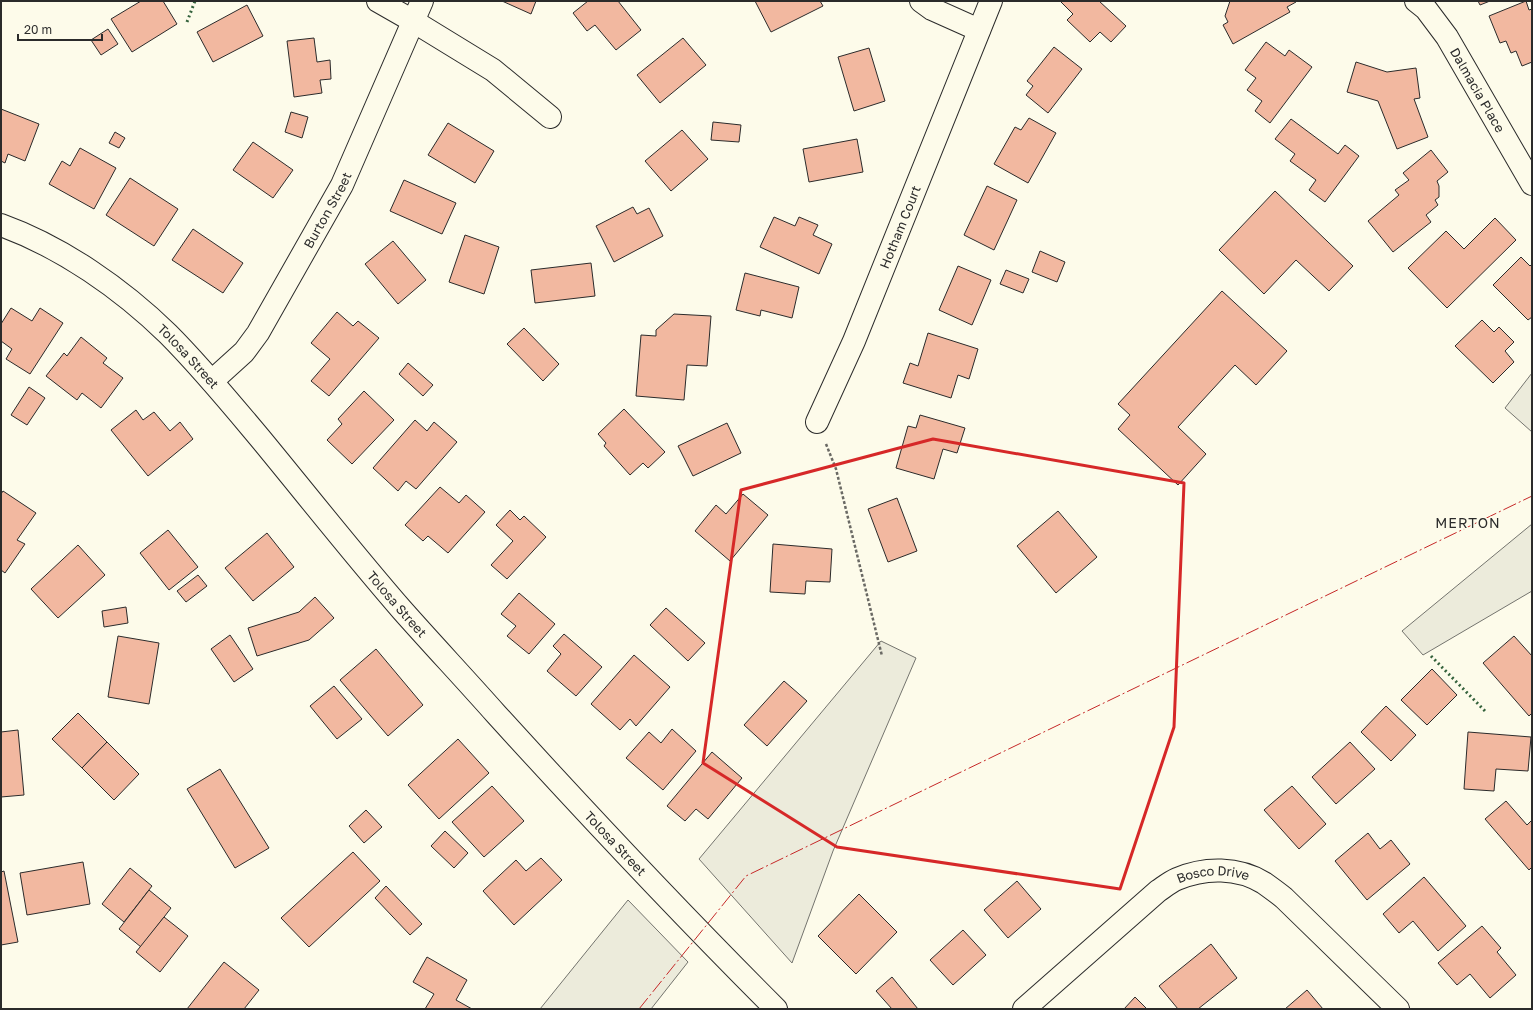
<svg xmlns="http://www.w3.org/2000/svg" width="1533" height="1010" viewBox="0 0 1533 1010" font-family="'Golos Text',sans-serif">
  <rect width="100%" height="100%" fill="#fdfbea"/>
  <g fill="#ecebdb" stroke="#74746e">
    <polygon points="1532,373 1532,432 1505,408"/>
    <polygon points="1532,524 1532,591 1423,655 1402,631"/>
    <polygon points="881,641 916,658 833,851 792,963 699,859"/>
    <polygon points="628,900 688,962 651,1009 540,1009"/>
  </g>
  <g fill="#f2b8a0" stroke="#2b2b2b">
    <polygon points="141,1 163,1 177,24 132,52 111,19"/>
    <polygon points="502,1 536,1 531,14"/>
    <polygon points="588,1 618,1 641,30 616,50 595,25 587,31 573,13"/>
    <polygon points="755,1 820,1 823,6 771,32"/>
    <polygon points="1060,1 1099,1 1126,26 1111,42 1100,32 1090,42 1067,20 1073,14"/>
    <polygon points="1230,1 1295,1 1296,2 1287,7 1290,12 1233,44 1223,25 1228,22 1225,16"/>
    <polygon points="1478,1 1490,1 1480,5"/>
    <polygon points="1526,1 1529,10 1532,9 1532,62 1522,66 1516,51 1511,53 1506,41 1500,43 1489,16"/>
    <polygon points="247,5 263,36 213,62 197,32"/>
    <polygon points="108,29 118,44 101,55 91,40"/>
    <polygon points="314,38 317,62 330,60 331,79 320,80 322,93 294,97 287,41"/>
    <polygon points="683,38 706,65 660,103 637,75"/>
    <polygon points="1266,42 1285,56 1289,50 1312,67 1270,123 1255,111 1262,101 1247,90 1256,78 1245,70"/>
    <polygon points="1054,47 1082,69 1048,113 1026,95 1033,86 1027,81"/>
    <polygon points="869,48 885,101 854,111 838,57"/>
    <polygon points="1356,62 1387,72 1416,68 1420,98 1414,99 1428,137 1397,149 1378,101 1347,92"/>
    <polygon points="1,109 39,124 25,161 8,154 5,163 1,161"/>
    <polygon points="291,112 308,117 302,138 285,132"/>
    <polygon points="1029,118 1056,133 1028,183 994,164 1015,127 1021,130"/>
    <polygon points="1291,119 1338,154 1345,145 1359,156 1325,202 1309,190 1316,180 1290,161 1295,154 1275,139"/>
    <polygon points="713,122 741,125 739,142 711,140"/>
    <polygon points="448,123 494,151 475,183 428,155"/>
    <polygon points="682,130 708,159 671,191 645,161"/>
    <polygon points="115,132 125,138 119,148 109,143"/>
    <polygon points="857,139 863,172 809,182 803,149"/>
    <polygon points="253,142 293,170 273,198 233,170"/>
    <polygon points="80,148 116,168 94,209 49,184 62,161 70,166"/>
    <polygon points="1431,150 1448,172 1437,181 1439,186 1439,197 1435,200 1438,205 1426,215 1431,222 1393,252 1368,221 1399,195 1395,190 1409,180 1403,173"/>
    <polygon points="130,178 178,209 154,246 106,215"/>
    <polygon points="404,180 456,203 442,234 390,211"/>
    <polygon points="987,186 1017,200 994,250 964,235"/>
    <polygon points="1275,191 1353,266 1329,291 1296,260 1264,294 1219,250"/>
    <polygon points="633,207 637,214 649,208 663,236 614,262 596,226"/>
    <polygon points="774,217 795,226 799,217 818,225 813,235 832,244 819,274 760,247"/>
    <polygon points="1495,218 1516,240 1447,308 1408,268 1446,231 1464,249"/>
    <polygon points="193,229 243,263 223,293 172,260"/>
    <polygon points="465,235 499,247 484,294 449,282"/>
    <polygon points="393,241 426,280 398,304 365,264"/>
    <polygon points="1040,251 1065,262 1057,282 1032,272"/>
    <polygon points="1521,257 1530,266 1532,264 1532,317 1528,320 1493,285"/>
    <polygon points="591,263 595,296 535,303 531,270"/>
    <polygon points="958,266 991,280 972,325 939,310"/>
    <polygon points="1006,270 1029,279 1023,293 1000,284"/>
    <polygon points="745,273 799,287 792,318 761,310 760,316 736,310"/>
    <polygon points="1222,291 1287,351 1256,385 1235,365 1178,427 1206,454 1178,485 1118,429 1130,415 1118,404"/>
    <polygon points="11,308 32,321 40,308 63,323 30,374 6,359 12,349 1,341 1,324"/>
    <polygon points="337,312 353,326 358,321 379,338 329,396 311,381 330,359 311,343"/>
    <polygon points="674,314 711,316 707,366 687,365 684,400 636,396 641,335 656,336 656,330"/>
    <polygon points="1482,320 1494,332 1499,327 1514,342 1505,351 1514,362 1493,383 1455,346"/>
    <polygon points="524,328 559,364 543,381 507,344"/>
    <polygon points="928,333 978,349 969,379 958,375 951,398 903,383 910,363 918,366"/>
    <polygon points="81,337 107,358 103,363 123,378 101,408 82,393 77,400 46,376 64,353 67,356"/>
    <polygon points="408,363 433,385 423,396 399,374"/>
    <polygon points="29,387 45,398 27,425 11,415"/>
    <polygon points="364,391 394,420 352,464 327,440 342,424 338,419"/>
    <polygon points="624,409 665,452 648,468 643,463 630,475 604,446 606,443 598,434"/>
    <polygon points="136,410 143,420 154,412 170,431 180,422 193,439 148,476 111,430"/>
    <polygon points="920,415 965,428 957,453 943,449 934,479 896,468 908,426 916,428"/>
    <polygon points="415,420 427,431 434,422 457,442 416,489 406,481 398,491 373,468"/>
    <polygon points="727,423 741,453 693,476 678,446"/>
    <polygon points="440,487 459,503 466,495 485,512 448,553 428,536 423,541 405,525"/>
    <polygon points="3,491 36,513 17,540 25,544 5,573 1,570 1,494"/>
    <polygon points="743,494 768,515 730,561 695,531 716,505 726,514"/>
    <polygon points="897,498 917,551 888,562 868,509"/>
    <polygon points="510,510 520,520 524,516 546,537 507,579 491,565 513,541 496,525"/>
    <polygon points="1058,511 1097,557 1056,593 1017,546"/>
    <polygon points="168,530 198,567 169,590 140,553"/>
    <polygon points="267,533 294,567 253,601 225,568"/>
    <polygon points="773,544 832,549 830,582 806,581 805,594 770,592"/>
    <polygon points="78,545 105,575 58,618 31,589"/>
    <polygon points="198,575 207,586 186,602 177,591"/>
    <polygon points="519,593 555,624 529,654 507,636 516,626 501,614"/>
    <polygon points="315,597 334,618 309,640 257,656 248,628 299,612"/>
    <polygon points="126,607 128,623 104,627 102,611"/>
    <polygon points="666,608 705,643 688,661 650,625"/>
    <polygon points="564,634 602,667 576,696 547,671 561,654 553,646"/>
    <polygon points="230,635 253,669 234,682 211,649"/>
    <polygon points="118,636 159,643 149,704 108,697"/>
    <polygon points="1514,636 1532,656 1532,713 1529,716 1483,663"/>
    <polygon points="376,649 423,705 388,736 340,680"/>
    <polygon points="634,655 670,687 636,726 630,719 620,730 591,704"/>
    <polygon points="1432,669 1457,695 1427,725 1401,700"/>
    <polygon points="784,681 807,701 767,746 744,725"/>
    <polygon points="334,686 362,719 337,739 310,706"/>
    <polygon points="1386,706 1416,735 1391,761 1361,732"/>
    <polygon points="78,713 107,742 82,768 52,739"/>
    <polygon points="672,729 696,751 663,790 626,758 649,732 661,743"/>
    <polygon points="18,730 24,795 1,797 1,732"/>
    <polygon points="1468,732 1531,737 1528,771 1496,769 1494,791 1464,789"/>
    <polygon points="458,739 489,773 439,819 408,785"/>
    <polygon points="107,742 139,774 114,800 82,768"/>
    <polygon points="1350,742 1375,769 1336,804 1312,777"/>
    <polygon points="712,752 742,778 708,819 696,809 685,821 667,806"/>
    <polygon points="220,769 269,848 235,868 187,789"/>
    <polygon points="492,786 524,821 484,857 452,822"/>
    <polygon points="1292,786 1326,824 1299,849 1264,810"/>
    <polygon points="1506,801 1527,825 1532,820 1532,867 1529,870 1485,819"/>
    <polygon points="366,810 382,827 364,843 349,826"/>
    <polygon points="445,831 468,853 454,868 431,846"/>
    <polygon points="1368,833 1380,849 1391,840 1410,864 1367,900 1335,861"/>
    <polygon points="353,852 380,881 309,947 281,918"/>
    <polygon points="541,858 562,880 514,925 483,891 516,860 526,871"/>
    <polygon points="83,862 90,904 27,915 20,873"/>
    <polygon points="130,868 152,886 124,922 102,904"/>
    <polygon points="4,871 18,942 1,945 1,872"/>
    <polygon points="1424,877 1466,926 1438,951 1413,921 1399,933 1383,914"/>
    <polygon points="1017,881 1041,909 1008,938 984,910"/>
    <polygon points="386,886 422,924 410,935 375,898"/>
    <polygon points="149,890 171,908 141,947 119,929"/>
    <polygon points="859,894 897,932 856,974 818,936"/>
    <polygon points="164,917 188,936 160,972 136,952"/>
    <polygon points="1482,926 1501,948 1497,952 1516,975 1490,998 1470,974 1457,985 1438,963"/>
    <polygon points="963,930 986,955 953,985 930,960"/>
    <polygon points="1211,944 1237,978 1198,1009 1178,1009 1159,986"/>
    <polygon points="427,957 467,980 456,1000 472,1009 425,1009 434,994 413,982"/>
    <polygon points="224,962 259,990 244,1009 187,1009"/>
    <polygon points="892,977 918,1009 892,1009 876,991"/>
    <polygon points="1307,990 1323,1009 1285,1009"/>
    <polygon points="1135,997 1147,1009 1124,1009"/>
  </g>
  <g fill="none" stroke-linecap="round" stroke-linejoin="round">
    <defs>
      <g id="street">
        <polyline points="378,1 413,21 493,70 550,117"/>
        <polyline points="921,1 932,9 979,30"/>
        <path id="s1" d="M1416,1L1426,9L1447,37L1532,184"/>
        <path id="s2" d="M1,225C62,247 122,289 168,334C202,368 233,406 264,443C310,499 355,556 402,610C433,645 465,679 496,714C587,814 680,913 776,1009"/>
        <path id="s3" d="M212,381L244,352L258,333L342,185L422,1"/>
        <path id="s4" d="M817,422L854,341L991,1"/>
        <path id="s5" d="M1024,1009L1158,891C1164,887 1170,882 1177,879C1205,867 1238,867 1264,883C1271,888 1278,893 1284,898L1398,1009"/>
      </g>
    </defs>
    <use href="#street" stroke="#2b2b2b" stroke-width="24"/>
    <polyline stroke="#6a6964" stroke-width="2.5" stroke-dasharray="3 2" stroke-linecap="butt" points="826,444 836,469 882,656"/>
    <use href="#street" stroke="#fdfbea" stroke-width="22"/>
    <g stroke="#34623c" stroke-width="3" stroke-dasharray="2 3" stroke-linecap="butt">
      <polyline points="187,22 195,1"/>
      <polyline points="1431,656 1485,711"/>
    </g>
    <polyline stroke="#c62828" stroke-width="1" stroke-dasharray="14 3 2 3" stroke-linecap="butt" points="639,1009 746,876 1532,496"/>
  </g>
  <path fill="none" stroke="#d62828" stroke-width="3" stroke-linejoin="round" d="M933,439L1184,483L1174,727L1120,889L837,847L703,763L741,490Z"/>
  <g text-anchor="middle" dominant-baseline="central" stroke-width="3" stroke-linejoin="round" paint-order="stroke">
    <g font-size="13" fill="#2b2b2b" stroke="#fdfbea">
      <text stroke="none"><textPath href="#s1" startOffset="109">Dalmacia Place</textPath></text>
      <text stroke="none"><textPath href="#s3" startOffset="208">Burton Street</textPath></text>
      <text stroke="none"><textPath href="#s4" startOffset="212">Hotham Court</textPath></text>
      <text stroke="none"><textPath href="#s2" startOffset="231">Tolosa Street</textPath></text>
      <text stroke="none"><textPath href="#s2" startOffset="555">Tolosa Street</textPath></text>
      <text stroke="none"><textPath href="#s2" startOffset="879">Tolosa Street</textPath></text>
      <text stroke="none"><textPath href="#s5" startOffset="238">Bosco Drive</textPath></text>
    </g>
    <g font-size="14" letter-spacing="1" fill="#2b2b2b" stroke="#fdfbea">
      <text x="1468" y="522">MERTON</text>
    </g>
  </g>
  <rect width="1533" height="1010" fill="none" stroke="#2b2b2b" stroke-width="4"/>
  <path d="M18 34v6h84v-6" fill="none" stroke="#2b2b2b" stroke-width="2"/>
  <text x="24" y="34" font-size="12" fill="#2b2b2b" stroke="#fdfbea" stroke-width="3" paint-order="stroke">20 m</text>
</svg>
